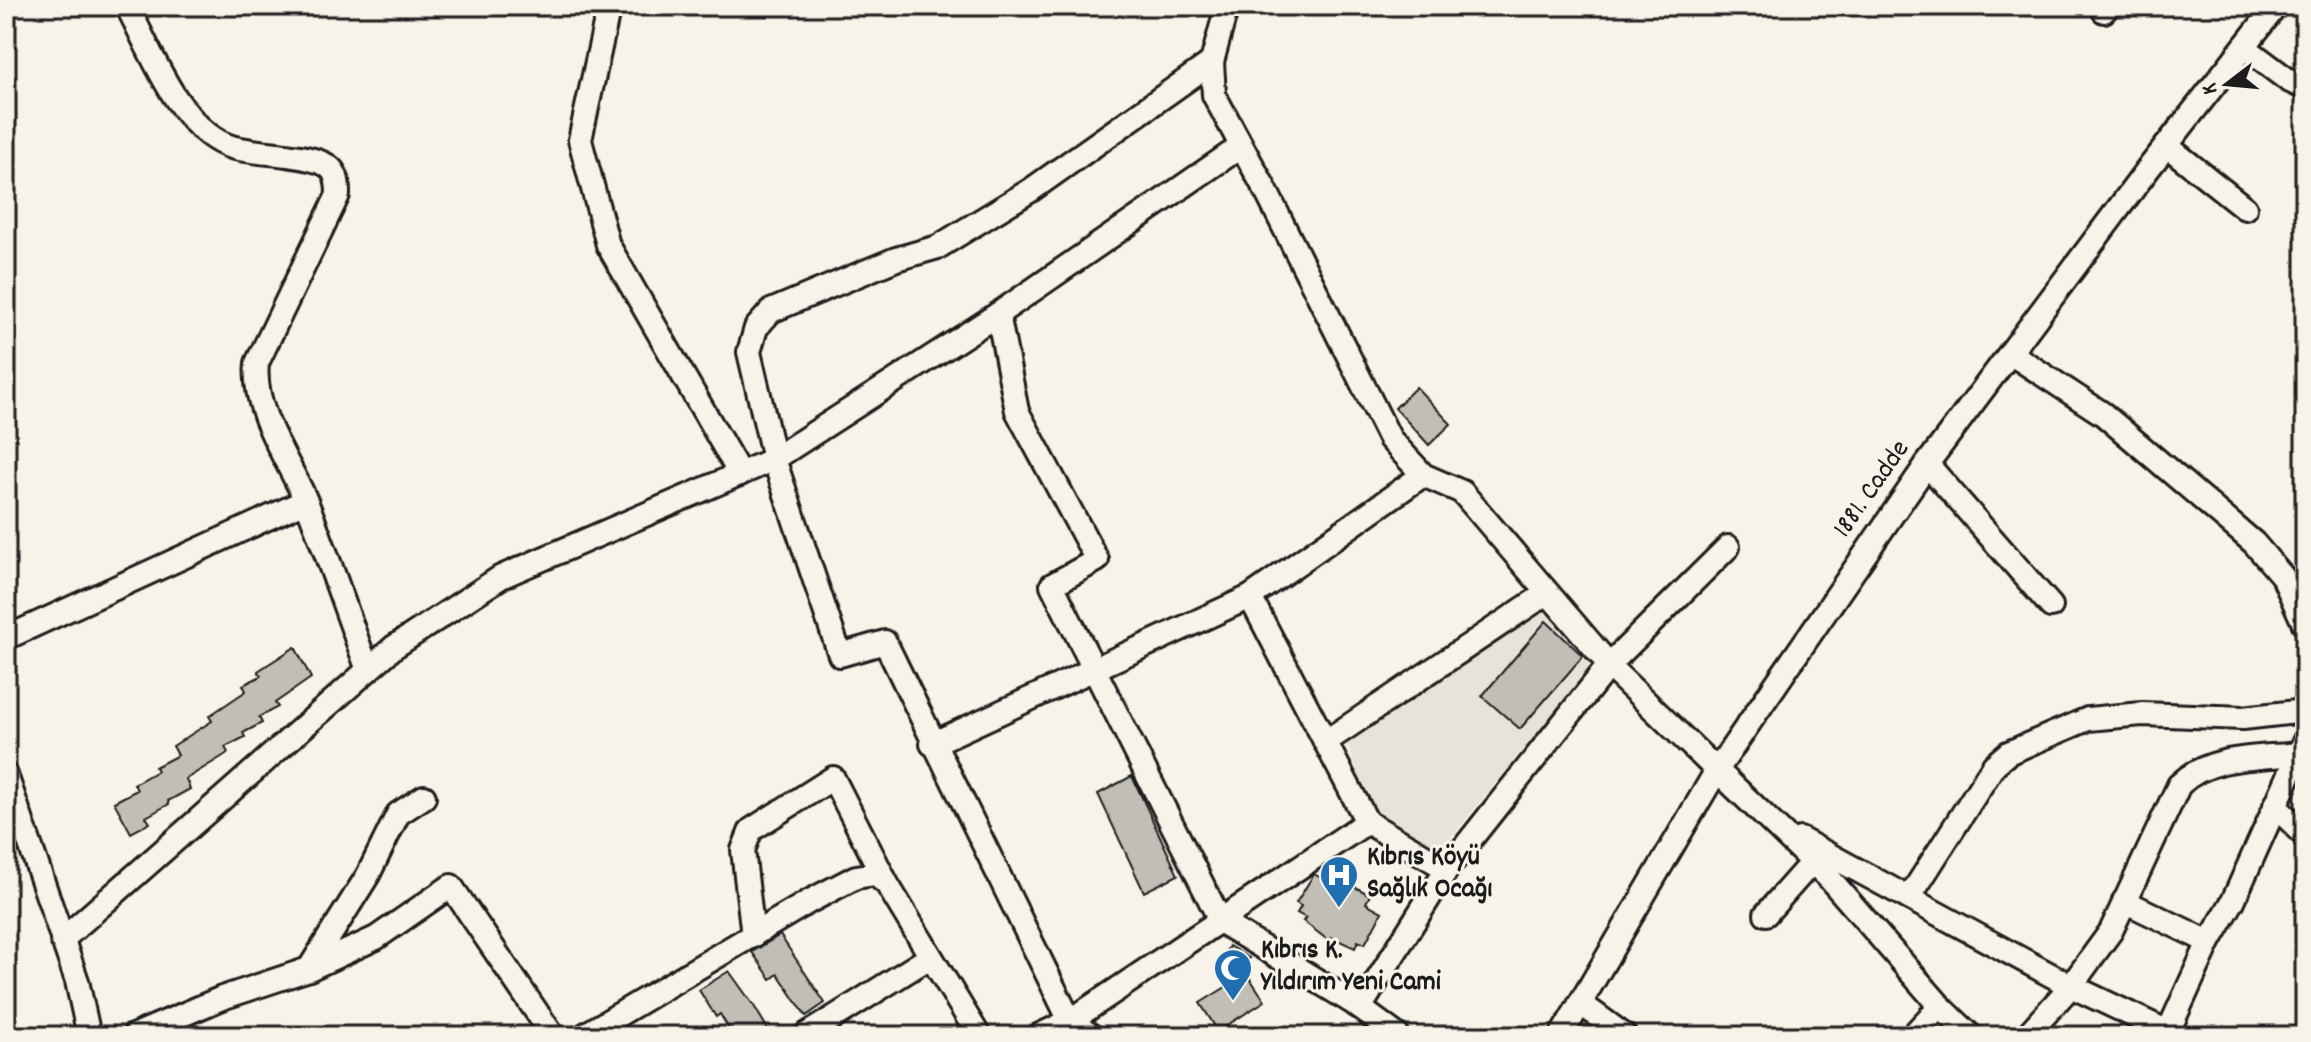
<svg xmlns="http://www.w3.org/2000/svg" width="2311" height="1042" viewBox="0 0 2311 1042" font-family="Dekko,sans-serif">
  <rect width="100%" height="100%" fill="#f7f3e8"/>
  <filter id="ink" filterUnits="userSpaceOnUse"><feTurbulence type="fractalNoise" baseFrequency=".0125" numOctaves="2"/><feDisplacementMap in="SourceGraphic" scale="16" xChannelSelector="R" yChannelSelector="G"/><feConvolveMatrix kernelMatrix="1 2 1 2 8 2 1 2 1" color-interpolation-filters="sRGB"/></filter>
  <g filter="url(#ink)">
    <polygon fill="#e6e3d9" points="1546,608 1595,661 1440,851 1368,805 1347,743"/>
    <g fill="#c0beb5" stroke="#1c1c1c" stroke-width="2">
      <polygon points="1416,387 1451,424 1429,445 1395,408"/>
      <polygon points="1546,621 1583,656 1520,729 1482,696"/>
      <polygon points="295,647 311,678 275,703 278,707 259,717 262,723 243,733 245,737 225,747 228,753 186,779 190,789 168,801 169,804 146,817 150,823 131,833 114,802 137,790 134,784 157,771 155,767 178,755 173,746 212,721 209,716 246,691 243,685 261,676 258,671"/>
      <polygon points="1132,776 1178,875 1144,892 1098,794"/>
      <polygon points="1314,874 1323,879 1326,874 1333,875 1370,895 1366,903 1382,912 1365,944 1358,941 1355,948 1331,937 1329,941 1303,921 1306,918 1297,913 1301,906 1296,903"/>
      <polygon points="780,935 825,1003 806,1016 778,974 771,979 752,952"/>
      <polygon points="1229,946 1249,958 1239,975 1219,963"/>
      <polygon points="729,971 754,1006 772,1036 733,1036 720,1014 716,1017 699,990"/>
      <polygon points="1247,974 1265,1001 1218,1031 1200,1003"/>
    </g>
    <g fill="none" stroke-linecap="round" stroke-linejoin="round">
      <defs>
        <g id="minor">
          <path d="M127,6C151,51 177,124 226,145C250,156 320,151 333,171C338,178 338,187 338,195L257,363C252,411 287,457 306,501C328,556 347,614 368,670"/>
          <polyline points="609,6 580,140 608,245 740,474"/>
          <polyline points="1227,6 1212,62 1214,95 1266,191 1390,439 1423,475 1462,492 1617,674 1829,878 1940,1006 1971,1036"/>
          <polyline points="2104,11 2108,6"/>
          <polyline points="2244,47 2288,80 2305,88"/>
          <polyline points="2167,146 2245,208"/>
          <polyline points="998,314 1017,411 1097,560 1052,585 1221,922 1352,1002 1398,1036"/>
          <polyline points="2010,353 2103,414 2254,543 2283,577 2305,626"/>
          <polyline points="1927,464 2051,606"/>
          <polyline points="1250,597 1367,822 1447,869"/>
          <polyline points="6,638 305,501"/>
          <polyline points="1325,742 1547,593"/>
          <polyline points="932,744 1250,597 1423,475"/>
          <polyline points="6,775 77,981 89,1036"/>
          <polyline points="2275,806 2305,835"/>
          <polyline points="1800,839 2071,986 2168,1032 2209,942 2233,901 2305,740"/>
          <polyline points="1909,898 1994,765 2008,753 2088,719 2142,714 2243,718 2305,711"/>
          <polyline points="2124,901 2209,942"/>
          <polyline points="1766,914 1812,862"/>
          <polyline points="753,936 743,850 751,830 833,778 886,882"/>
          <polyline points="62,940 394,647 501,577 774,459 998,314 1240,147"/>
          <polyline points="309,969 368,875 398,814 424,797"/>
          <polyline points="1580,1003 1625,1036"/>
          <polyline points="1360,1008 1447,869 1609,665 1728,547"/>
          <polyline points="133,1036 222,998 309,969 376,938 451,886 553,1036"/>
          <polyline points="583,1036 810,901 856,877 875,874 887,884 979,1036"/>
          <polyline points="804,1036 930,957"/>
          <polyline points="1038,1036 1070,1021 1367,822"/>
          <polyline points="1092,1036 1070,1021 885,642 840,655 774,459 749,352 756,328 771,311 896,259 938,247 1031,190 1212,62"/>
          <polyline points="1561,1036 1717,770 1927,464 2148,169 2276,6"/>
          <polyline points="1912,1036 1940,1006"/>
          <path d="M2026,1036L2071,986L2111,931L2179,785C2209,755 2258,758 2299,754"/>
        </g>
      </defs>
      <use href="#minor" stroke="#1c1c1c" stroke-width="28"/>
      <use href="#minor" stroke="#f7f3e8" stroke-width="22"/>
    </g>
  </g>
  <defs>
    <symbol id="hospital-pin" viewBox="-11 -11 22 30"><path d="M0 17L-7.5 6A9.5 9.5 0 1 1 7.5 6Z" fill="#1f6fb2" stroke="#f7f3e8"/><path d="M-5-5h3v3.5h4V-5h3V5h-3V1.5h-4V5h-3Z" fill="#fff"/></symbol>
    <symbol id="mosque-pin" viewBox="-11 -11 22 30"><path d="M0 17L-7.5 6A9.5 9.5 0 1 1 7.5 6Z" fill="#1f6fb2" stroke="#f7f3e8"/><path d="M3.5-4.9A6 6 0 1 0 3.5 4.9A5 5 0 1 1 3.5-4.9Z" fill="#fff"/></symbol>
  </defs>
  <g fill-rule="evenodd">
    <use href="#hospital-pin" x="1317" y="853" width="44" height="60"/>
    <use href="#mosque-pin" x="1211" y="946" width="44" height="60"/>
  </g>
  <g text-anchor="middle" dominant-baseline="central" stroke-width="6" stroke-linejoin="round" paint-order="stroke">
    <g font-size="28" fill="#1c1c1c" stroke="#f7f3e8">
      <text transform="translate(1873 490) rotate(-55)">1881. Cadde</text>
    </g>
    <g font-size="28" font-weight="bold" fill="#1c1c1c" stroke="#f7f3e8" text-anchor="start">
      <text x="1367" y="859">Kıbrıs Köyü<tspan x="1367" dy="32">Sağlık Ocağı</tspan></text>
      <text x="1261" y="952">Kıbrıs K.<tspan x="1261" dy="32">Yıldırım Yeni Cami</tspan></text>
    </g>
  </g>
  <rect width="2311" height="1042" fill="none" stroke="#f7f3e8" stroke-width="32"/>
  <rect x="16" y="16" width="2279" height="1010" fill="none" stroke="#1c1c1c" stroke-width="3" filter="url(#ink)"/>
  <g transform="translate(2227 84) rotate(254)" stroke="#f7f3e8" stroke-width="6" paint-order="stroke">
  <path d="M0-6L14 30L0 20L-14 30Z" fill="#1c1c1c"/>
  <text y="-12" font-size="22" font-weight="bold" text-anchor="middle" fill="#1c1c1c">K</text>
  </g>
</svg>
